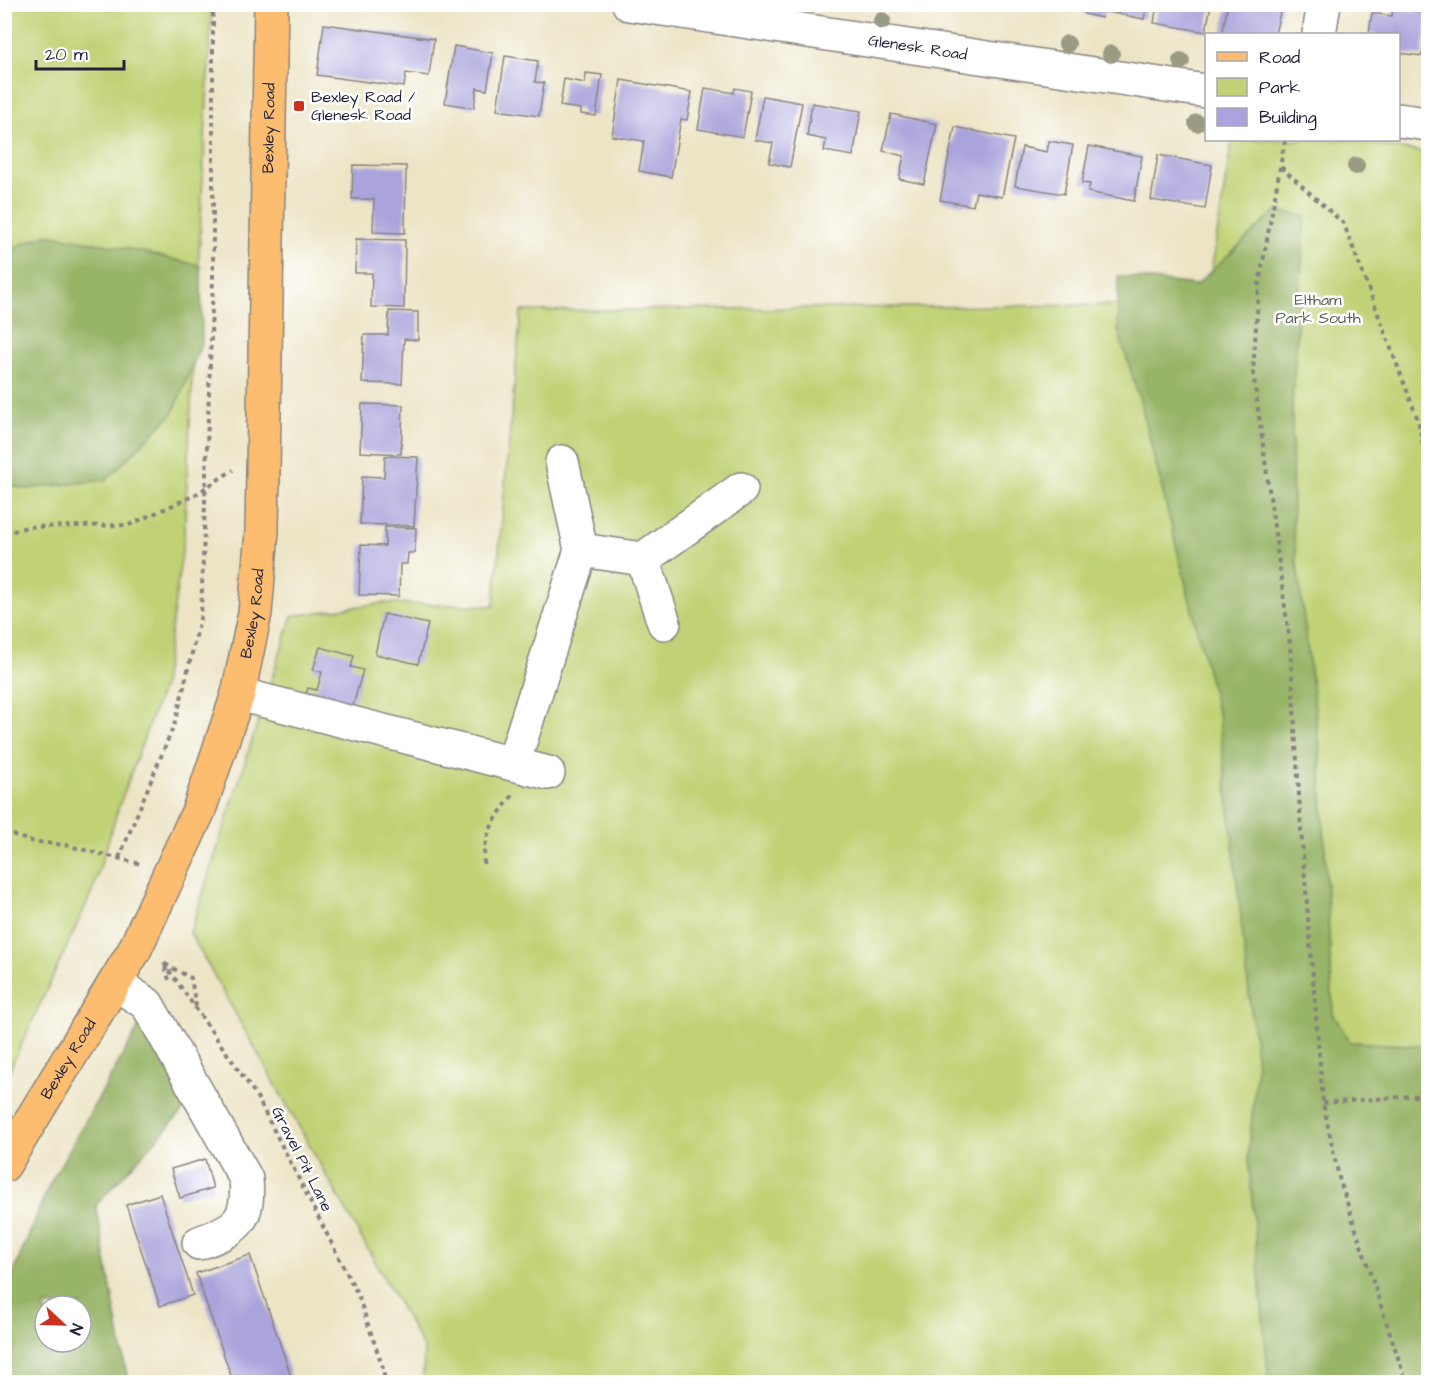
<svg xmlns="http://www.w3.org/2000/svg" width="1433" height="1387" viewBox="0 0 1433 1387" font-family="'Architects Daughter',sans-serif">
  <rect width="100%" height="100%" fill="#fff"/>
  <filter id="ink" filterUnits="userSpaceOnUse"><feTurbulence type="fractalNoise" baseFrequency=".0167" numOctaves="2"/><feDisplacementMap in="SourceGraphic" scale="12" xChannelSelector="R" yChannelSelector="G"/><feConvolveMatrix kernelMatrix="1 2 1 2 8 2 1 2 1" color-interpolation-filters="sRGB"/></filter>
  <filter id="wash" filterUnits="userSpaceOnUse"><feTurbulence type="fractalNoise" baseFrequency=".008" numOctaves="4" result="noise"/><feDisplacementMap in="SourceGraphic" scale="24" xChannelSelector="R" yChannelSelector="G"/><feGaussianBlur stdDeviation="1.35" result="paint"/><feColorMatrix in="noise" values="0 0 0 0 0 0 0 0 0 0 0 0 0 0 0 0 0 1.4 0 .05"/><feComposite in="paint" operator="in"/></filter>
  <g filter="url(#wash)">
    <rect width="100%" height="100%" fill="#ece4c5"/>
    <g fill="#c0d275" stroke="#717a58" stroke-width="1.5">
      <polygon points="5,5 212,5 184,537 163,686 118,809 93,890 5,1080"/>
      <polygon points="1232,140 1346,140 1428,153 1428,1382 423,1382 424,1349 190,933 292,616 382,603 494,606 521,311 1206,304"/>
    </g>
    <g fill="#98b466" stroke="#5d6b50" stroke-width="1.5" fill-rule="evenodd">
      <polygon points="1276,211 1305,216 1292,405 1293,529 1320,751 1333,1014 1350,1042 1428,1046 1428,1382 1269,1382 1248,1157 1257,1065 1219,718 1141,404 1118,330 1118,276 1196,285"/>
      <polygon points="47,234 129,249 201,266 202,342 173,413 106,480 25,489 5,484 5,251"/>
      <path d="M144,1018L191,1102L96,1205L128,1382H5V1293L49,1185ZM45,1306H81V1342H45Z"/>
    </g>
    <g id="blocks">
      <g fill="#aba4dc">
        <polygon points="1037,4 1067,4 1066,11"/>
        <polygon points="1086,4 1147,4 1144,19 1103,11 1102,18 1084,14"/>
        <polygon points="1157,4 1211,4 1206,32 1154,23"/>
        <polygon points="1228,4 1282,4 1275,34 1222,34"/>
        <polygon points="1393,8 1428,13 1422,56 1398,53 1398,34 1369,34 1372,13 1392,16"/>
        <polygon points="324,24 434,39 429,76 406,73 404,87 317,75"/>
        <polygon points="454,46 493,53 487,90 477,88 474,108 445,103"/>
        <polygon points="505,56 538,61 535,82 544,83 539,116 497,110"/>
        <polygon points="586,73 602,75 596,116 581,114 581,109 560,106 564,79 585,83"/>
        <polygon points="621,80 692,92 687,120 681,119 671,177 639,171 644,141 612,136"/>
        <polygon points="705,88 734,93 735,88 751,91 743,137 698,129"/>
        <polygon points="763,96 802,103 790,167 769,163 773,143 755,140"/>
        <polygon points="812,103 861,111 853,156 824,151 826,140 807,136"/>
        <polygon points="891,114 937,124 924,184 899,179 904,156 883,151"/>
        <polygon points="955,127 1014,139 1002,197 976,192 973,206 940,200"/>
        <polygon points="1049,141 1073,145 1064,194 1015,186 1022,147 1047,152"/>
        <polygon points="1089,146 1142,156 1134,201 1088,192 1090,184 1082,183"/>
        <polygon points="1158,155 1212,165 1205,209 1151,200"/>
        <polygon points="353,165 406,166 405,233 373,232 374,199 352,199"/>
        <polygon points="356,239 405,240 404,308 371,307 372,273 355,273"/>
        <polygon points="389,311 418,312 418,340 404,339 402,384 362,383 364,335 388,335"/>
        <polygon points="362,404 403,405 401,454 360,452"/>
        <polygon points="385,456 418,457 414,526 360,524 362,476 384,477"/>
        <polygon points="385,527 416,528 415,553 408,553 407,564 400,564 399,596 359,595 361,545 385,546"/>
        <polygon points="384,614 428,624 418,664 375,654"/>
        <polygon points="320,647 354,656 351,667 363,670 350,716 303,703 308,688 317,690 322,672 313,670"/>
        <polygon points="205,1159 213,1188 180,1198 171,1169"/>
        <polygon points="160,1194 193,1295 160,1306 126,1205"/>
        <polygon points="250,1255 293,1382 233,1382 196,1273"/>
      </g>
    </g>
  </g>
  <g filter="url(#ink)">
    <use href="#blocks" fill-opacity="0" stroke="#878380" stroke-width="1.5"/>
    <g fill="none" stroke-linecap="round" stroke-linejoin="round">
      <defs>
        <g id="minor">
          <path id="s1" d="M629,4L1206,91"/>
          <polyline points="1319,34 1324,4"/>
          <polyline points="1398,120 1428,124"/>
          <polyline points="581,550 643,559 741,489"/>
          <polyline points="643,559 664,623"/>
          <polyline points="238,694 548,773"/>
          <polyline points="513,764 581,550 562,462"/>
          <path d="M115,983L147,1004L246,1179C250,1222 236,1229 199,1243"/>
        </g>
        <g id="major">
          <path id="s2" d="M4,1165L134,951L199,810L238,694L255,613L262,531L271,4"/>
        </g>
      </defs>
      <use href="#minor" stroke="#878380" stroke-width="36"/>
      <use href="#major" stroke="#878380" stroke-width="36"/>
      <g stroke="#878380" stroke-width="4" stroke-dasharray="4.5 4.5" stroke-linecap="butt">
        <polyline points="1285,140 1259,284 1253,372 1290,644 1301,829 1323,1103 1339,1178 1406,1382"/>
        <polyline points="1281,167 1344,224 1418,420 1428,471"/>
        <polyline points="4,534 27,527 129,525 193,496 233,470"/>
        <polyline points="4,831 29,841 65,845 141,864"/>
        <polyline points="119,858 176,720 201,615 213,279 213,4"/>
        <path d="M484,864C483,834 495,818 513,795"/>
        <polyline points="164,963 256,1095 358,1295 384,1371 384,1382"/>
        <polyline points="165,964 191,978 196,1007"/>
        <polyline points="165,967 170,983"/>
        <polyline points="1323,1103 1428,1095"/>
      </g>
      <use href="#minor" stroke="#fff" stroke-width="33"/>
      <use href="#major" stroke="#fcbd6f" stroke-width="33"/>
    </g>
    <g fill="#9b9b84">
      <circle cx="882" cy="21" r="9"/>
      <circle cx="1067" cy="44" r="9"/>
      <circle cx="1111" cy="54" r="9"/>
      <circle cx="1181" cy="61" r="9"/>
      <circle cx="1197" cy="123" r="9"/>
      <circle cx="1356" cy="166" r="9"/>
    </g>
  </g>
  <rect fill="#c8321e" stroke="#fff" stroke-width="2" x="293" y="100" width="12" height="12" rx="3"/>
  <g text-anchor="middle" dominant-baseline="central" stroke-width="5" stroke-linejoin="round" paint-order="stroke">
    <g font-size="16" fill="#22223b" stroke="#fff">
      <text stroke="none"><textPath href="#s1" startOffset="292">Glenesk Road</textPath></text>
      <text stroke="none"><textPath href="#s2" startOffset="1096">Bexley Road</textPath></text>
      <text stroke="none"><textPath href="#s2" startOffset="610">Bexley Road</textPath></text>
      <text stroke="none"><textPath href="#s2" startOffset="124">Bexley Road</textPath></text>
      <text transform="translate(302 1159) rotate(63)">Gravel Pit Lane</text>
    </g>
    <g font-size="16" fill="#22223b" stroke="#fff" text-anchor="start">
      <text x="311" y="97">Bexley Road /<tspan x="311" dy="18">Glenesk Road</tspan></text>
    </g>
    <g font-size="16" fill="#59604f" stroke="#fff">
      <text x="1318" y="300">Eltham<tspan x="1318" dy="18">Park South</tspan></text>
    </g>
  </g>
  <rect width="1433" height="1387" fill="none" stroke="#fff" stroke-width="24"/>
  <rect x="1205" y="33" width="195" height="108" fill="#ffffff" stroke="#a7a7b1" stroke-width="1.5"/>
  <rect x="1217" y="52" width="30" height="9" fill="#fcbd6f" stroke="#a7a7b1" stroke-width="1.5"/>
  <text x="1259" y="63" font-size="18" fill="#22223b">Road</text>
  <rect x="1217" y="78" width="30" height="18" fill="#c0d275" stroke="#a7a7b1" stroke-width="1.5"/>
  <text x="1259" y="93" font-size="18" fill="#22223b">Park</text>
  <rect x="1217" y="108" width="30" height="18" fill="#aba4dc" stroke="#a7a7b1" stroke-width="1.5"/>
  <text x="1259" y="123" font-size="18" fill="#22223b">Building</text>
  <g transform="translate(63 1324) rotate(112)"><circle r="28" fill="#ffffff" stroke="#a7a7b1" stroke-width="1.5"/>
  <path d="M0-4.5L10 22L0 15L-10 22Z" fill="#c8321e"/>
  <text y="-9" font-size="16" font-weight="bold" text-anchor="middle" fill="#22223b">N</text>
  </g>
  <path d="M36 60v9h88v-9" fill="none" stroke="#22223b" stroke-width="3"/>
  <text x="45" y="60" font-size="18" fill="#22223b" stroke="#ffffff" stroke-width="4.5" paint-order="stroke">20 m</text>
</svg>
